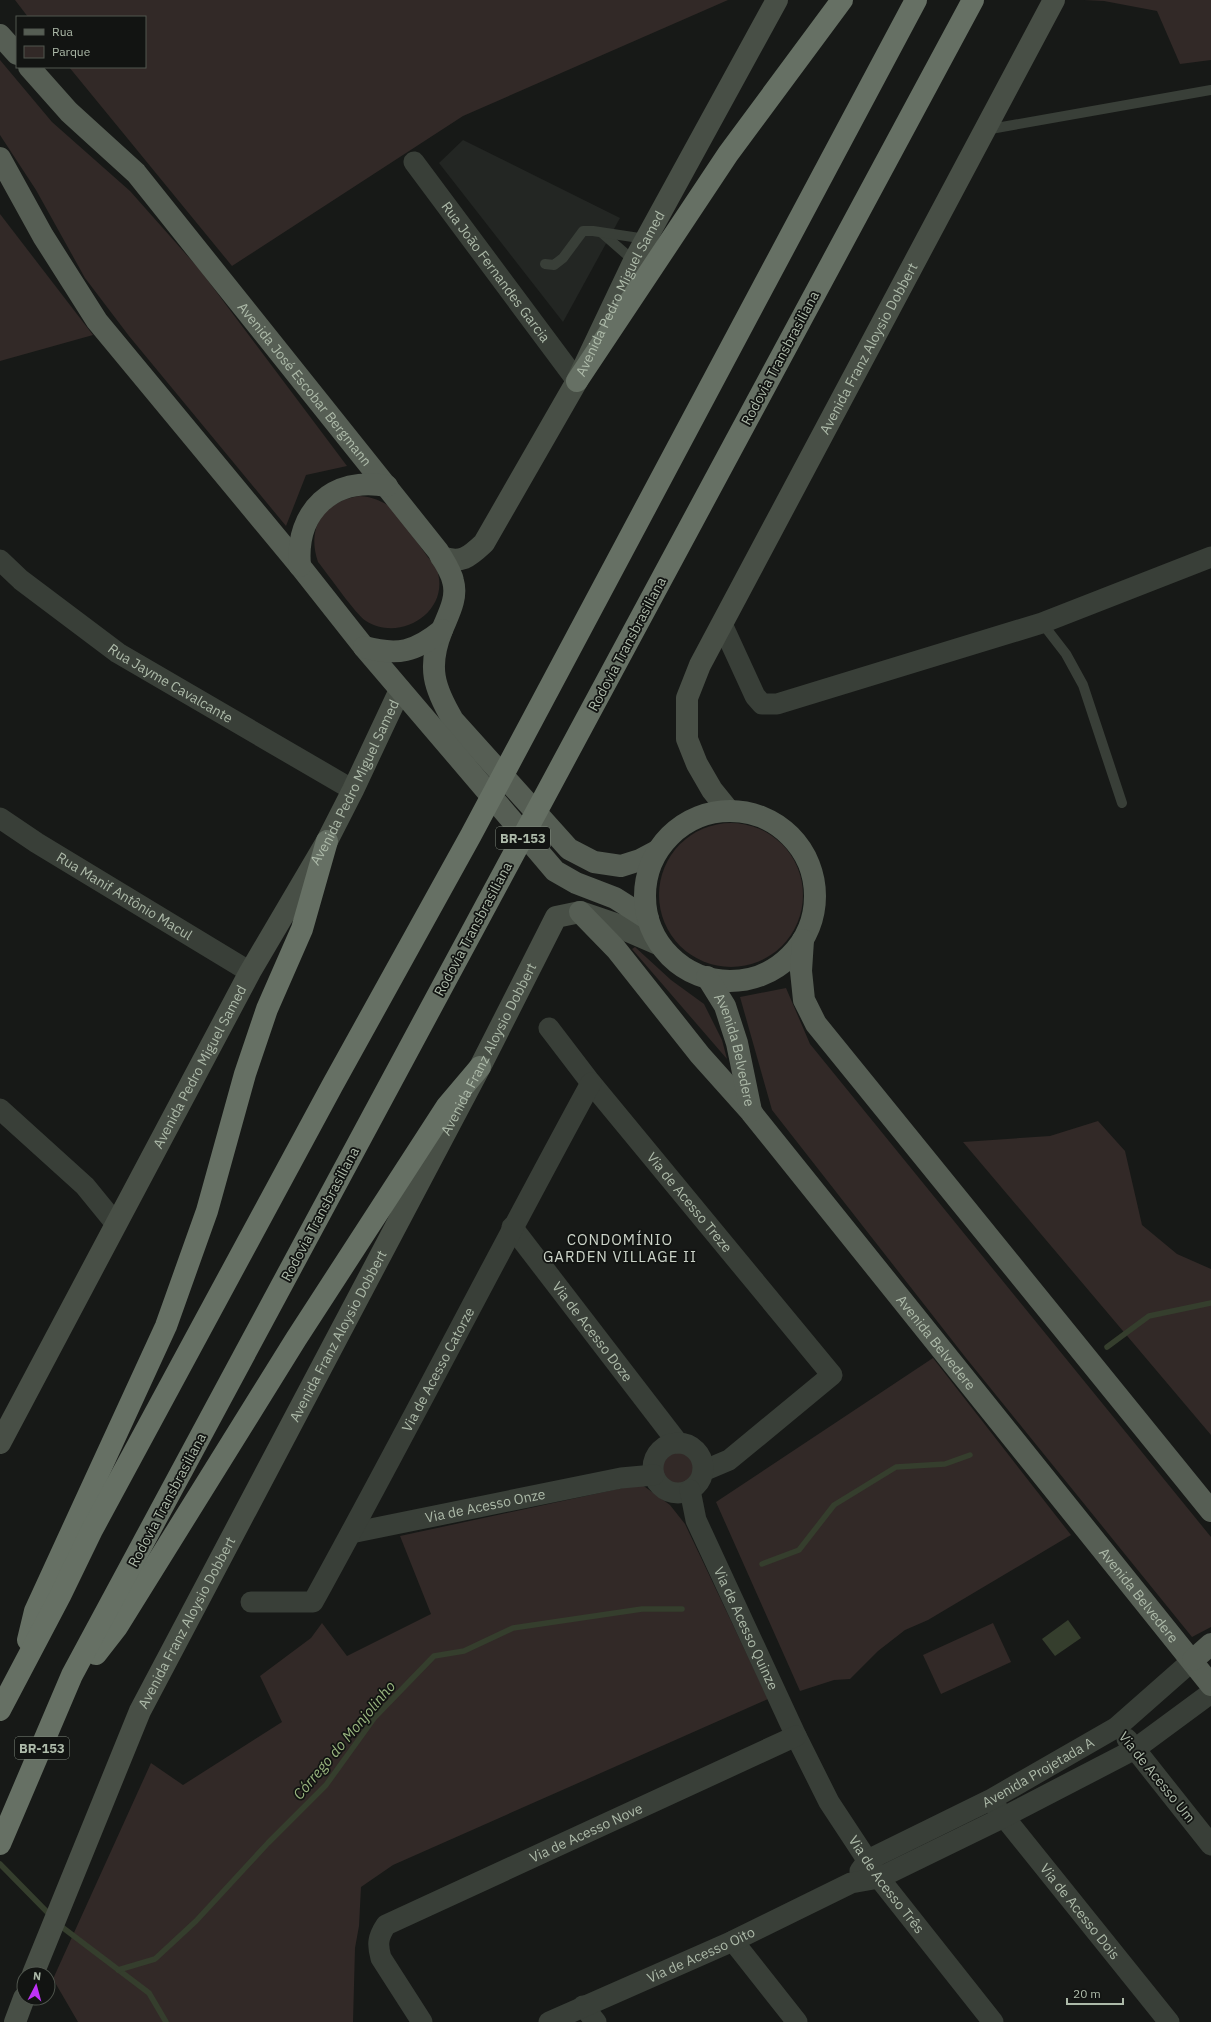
<svg xmlns="http://www.w3.org/2000/svg" width="1211" height="2022" viewBox="0 0 1211 2022" font-family="'IBM Plex Sans',sans-serif">
  <rect width="100%" height="100%" fill="#171917"/>
  <polygon fill="#232623" points="463,140 620,218 563,322 439,163"/>
  <g fill="#322927">
    <polygon points="15,0 728,0 463,116 232,266 69,67 145,67 145,17 28,17"/>
    <polygon points="1084,0 1211,0 1211,60 1180,64 1157,11 1104,1"/>
    <polygon points="0,60 52,122 130,191 200,270 347,466 306,475 286,526 129,336 85,278 36,190 0,135"/>
    <polygon points="0,214 93,335 0,361"/>
    <path d="M360,496C373,497 382,501 392,508C403,523 414,538 425,553C428,558 435,564 437,570C451,611 401,643 366,621C356,615 328,574 318,562C306,527 324,501 360,496Z"/>
    <circle cx="731" cy="895" r="72"/>
    <polygon points="635,947 671,980 704,1004 722,1040 727,1059 632,949"/>
    <polygon points="786,988 810,1044 1211,1537 1211,1627 1192,1637 966,1358 772,1110 740,997"/>
    <polygon points="1098,1121 1125,1151 1142,1225 1177,1254 1211,1269 1211,1435 963,1142 1050,1136"/>
    <polygon points="933,1358 1071,1535 928,1620 905,1630 878,1651 850,1679 834,1680 800,1691 716,1502"/>
    <circle cx="678" cy="1469" r="17"/>
    <polygon points="641,1484 670,1505 685,1524 768,1699 393,1865 361,1887 359,1926 355,1948 353,2022 78,2022 53,1979 151,1763 183,1785 282,1722 260,1676 311,1638 322,1623 347,1656 431,1614 400,1536"/>
    <polygon points="993,1623 1011,1662 941,1694 923,1655"/>
  </g>
  <polygon fill="#353e2d" points="1068,1620 1081,1638 1055,1656 1042,1639"/>
  <g fill="none" stroke-linecap="round" stroke-linejoin="round">
    <g stroke="#353e2d" stroke-width="5.5">
      <polyline points="1107,1347 1149,1316 1211,1303"/>
      <polyline points="762,1564 799,1550 834,1505 896,1467 945,1464 970,1455"/>
      <polyline points="0,1864 51,1916"/>
      <polyline points="58,1924 149,1993 166,2022"/>
      <polyline points="118,1970 155,1959 196,1921 268,1843 326,1785 375,1717 434,1656 464,1651 513,1628 642,1609 682,1609"/>
    </g>
    <g stroke="#393f38" stroke-width="10">
      <polyline points="985,130 1211,90"/>
      <polyline points="602,233 634,261"/>
      <polyline points="545,264 554,265 563,258 583,231 593,231 646,239"/>
      <polyline points="1042,623 1066,654 1083,685 1122,803"/>
    </g>
    <g stroke="#393f38" stroke-width="21">
      <path id="s1" d="M414,162L577,381"/>
      <path id="s2" d="M0,560L21,580L118,653L353,790"/>
      <polyline points="722,624 755,696 762,704 777,704 1042,623 1211,557"/>
      <path id="s3" d="M0,818L37,843L250,972"/>
      <path id="s4" d="M549,1028L591,1083L832,1375L729,1460L703,1471"/>
      <polyline points="0,1109 85,1186 116,1224"/>
      <path id="s5" d="M512,1227L678,1443"/>
      <circle cx="678" cy="1468" r="25"/>
      <path id="s6" d="M690,1490L696,1520L796,1736L829,1802L879,1878L993,2022"/>
      <path id="s7" d="M351,1533L621,1478L654,1475"/>
      <path id="s8" d="M251,1602H313C408,1430 497,1255 591,1083"/>
      <polyline points="1127,1739 1211,1845"/>
      <path id="s9" d="M996,1807L1169,2022"/>
      <path id="s10" d="M860,1871L868,1860L990,1800L1117,1727L1193,1660"/>
      <polyline points="733,1941 797,2022"/>
      <polyline points="583,2006 596,2022"/>
      <path id="s11" d="M422,2022L381,1958C377,1944 378,1937 386,1925L796,1736"/>
      <path id="s12" d="M549,2022L733,1941L851,1883L879,1878L1004,1817L1135,1749L1211,1693"/>
    </g>
    <g stroke="#484f46" stroke-width="22">
      <path id="s13" d="M441,557C462,564 469,557 484,543L577,381L634,261L777,0"/>
      <path id="s14" d="M729,811L712,790L697,764L687,739V698L700,665L1054,0"/>
      <path id="s15" d="M0,1443L250,972L327,841L353,790L400,690"/>
      <path id="s16" d="M33,1974L140,1711L480,1067L556,917L580,912L624,927L630,932L660,945"/>
      <polyline points="15,2022 24,1998"/>
    </g>
    <g stroke="#565e54" stroke-width="22">
      <polyline points="0,35 17,54"/>
      <path id="s17" d="M29,67L69,112L136,173L438,551C443,560 451,571 453,581C458,598 448,615 442,630C427,667 434,688 453,720L569,849L594,862L621,866L640,860L657,851"/>
      <polyline points="0,158 43,236 97,321 300,566 364,647 555,871 576,883 615,898 648,919"/>
      <path d="M300,566C295,511 333,476 387,486"/>
      <path d="M364,647C398,656 415,652 442,630"/>
      <circle cx="730" cy="896" r="85"/>
      <path id="s18" d="M580,912L616,949L700,1055L751,1112L1211,1685"/>
      <polyline points="803,940 801,971 804,1000 816,1024 1211,1511"/>
      <path id="s19" d="M707,977L725,1006L737,1043L751,1111"/>
      <polyline points="1193,1660 1211,1644"/>
    </g>
    <g stroke="#667064" stroke-width="22">
      <polyline points="577,381 728,154 842,0"/>
      <polyline points="28,1640 35,1611 166,1326 207,1211 245,1074 267,1009 302,929 327,841"/>
      <polyline points="96,1654 117,1627 296,1339 447,1106 480,1067"/>
      <polyline points="0,1710 60,1596 92,1530 332,1086 471,835 916,0"/>
      <polyline points="0,1844 72,1675 973,0"/>
    </g>
  </g>
  <g text-anchor="middle" dominant-baseline="central" stroke-width="3.5" stroke-linejoin="round" paint-order="stroke">
    <g fill="#121412" stroke="#7e887c" stroke-width="1">
      <rect x="496" y="827" width="54" height="22" rx="3"/>
      <rect x="15" y="1737" width="54" height="22" rx="3"/>
    </g>
    <g font-size="13" font-weight="bold" fill="#adbaa9">
      <text x="523" y="838">BR-153</text>
      <text x="42" y="1748">BR-153</text>
    </g>
    <g font-size="14" fill="#adbaa9" stroke="#121412">
      <text stroke="none"><textPath href="#s1" startOffset="137">Rua João Fernandes Garcia</textPath></text>
      <text stroke="none"><textPath href="#s13" startOffset="333">Avenida Pedro Miguel Samed</textPath></text>
      <text stroke="none"><textPath href="#s14" startOffset="519">Avenida Franz Aloysio Dobbert</textPath></text>
      <text transform="translate(780 358) rotate(-62)">Rodovia Transbrasiliana</text>
      <text stroke="none"><textPath href="#s17" startOffset="421">Avenida José Escobar Bergmann</textPath></text>
      <text transform="translate(627 644) rotate(-62)">Rodovia Transbrasiliana</text>
      <text stroke="none"><textPath href="#s2" startOffset="211">Rua Jayme Cavalcante</textPath></text>
      <text stroke="none"><textPath href="#s15" startOffset="750">Avenida Pedro Miguel Samed</textPath></text>
      <text stroke="none"><textPath href="#s3" startOffset="147">Rua Manif Antônio Macul</textPath></text>
      <text transform="translate(473 929) rotate(-62)">Rodovia Transbrasiliana</text>
      <text stroke="none"><textPath href="#s16" startOffset="1032">Avenida Franz Aloysio Dobbert</textPath></text>
      <text stroke="none"><textPath href="#s19" startOffset="79">Avenida Belvedere</textPath></text>
      <text stroke="none"><textPath href="#s15" startOffset="426">Avenida Pedro Miguel Samed</textPath></text>
      <text stroke="none"><textPath href="#s4" startOffset="224">Via de Acesso Treze</textPath></text>
      <text transform="translate(320 1214) rotate(-62)">Rodovia Transbrasiliana</text>
      <text stroke="none"><textPath href="#s5" startOffset="132">Via de Acesso Doze</textPath></text>
      <text stroke="none"><textPath href="#s16" startOffset="708">Avenida Franz Aloysio Dobbert</textPath></text>
      <text stroke="none"><textPath href="#s18" startOffset="559">Avenida Belvedere</textPath></text>
      <text stroke="none"><textPath href="#s8" startOffset="326">Via de Acesso Catorze</textPath></text>
      <text transform="translate(167 1500) rotate(-62)">Rodovia Transbrasiliana</text>
      <text stroke="none"><textPath href="#s7" startOffset="137">Via de Acesso Onze</textPath></text>
      <text stroke="none"><textPath href="#s18" startOffset="883">Avenida Belvedere</textPath></text>
      <text stroke="none"><textPath href="#s16" startOffset="384">Avenida Franz Aloysio Dobbert</textPath></text>
      <text stroke="none"><textPath href="#s6" startOffset="150">Via de Acesso Quinze</textPath></text>
      <text stroke="none"><textPath href="#s10" startOffset="205">Avenida Projetada A</textPath></text>
      <text transform="translate(1157 1777) rotate(51)">Via de Acesso Um</text>
      <text stroke="none"><textPath href="#s11" startOffset="331">Via de Acesso Nove</textPath></text>
      <text stroke="none"><textPath href="#s6" startOffset="443">Via de Acesso Três</textPath></text>
      <text stroke="none"><textPath href="#s9" startOffset="134">Via de Acesso Dois</textPath></text>
      <text stroke="none"><textPath href="#s12" startOffset="166">Via de Acesso Oito</textPath></text>
    </g>
    <g font-size="15" letter-spacing="1" fill="#cdd5ca" stroke="#121412">
      <text x="620" y="1239">CONDOMÍNIO<tspan x="620" dy="17">GARDEN VILLAGE II</tspan></text>
    </g>
    <g font-size="15" font-style="italic" fill="#99b57f" stroke="#121412">
      <text transform="translate(344 1740) rotate(-50)">Córrego do Monjolinho</text>
    </g>
  </g>
  <rect x="16" y="16" width="130" height="52" fill="#121412" stroke="#50564e"/>
  <rect x="24" y="29" width="20" height="6" fill="#565e54" stroke="#50564e"/>
  <text x="52" y="36" font-size="12" fill="#adbaa9">Rua</text>
  <rect x="24" y="46" width="20" height="12" fill="#322927" stroke="#50564e"/>
  <text x="52" y="56" font-size="12" fill="#adbaa9">Parque</text>
  <g transform="translate(36 1986) rotate(6)"><circle r="19" fill="#121412" stroke="#50564e"/>
  <path d="M0-3L7 15L0 10L-7 15Z" fill="#bf32f7"/>
  <text y="-6" font-size="11" font-weight="bold" text-anchor="middle" fill="#adbaa9">N</text>
  </g>
  <path d="M1067 1998v6h56v-6" fill="none" stroke="#adbaa9" stroke-width="2"/>
  <text x="1073" y="1998" font-size="12" fill="#adbaa9" stroke="#121412" stroke-width="3" paint-order="stroke">20 m</text>
</svg>
